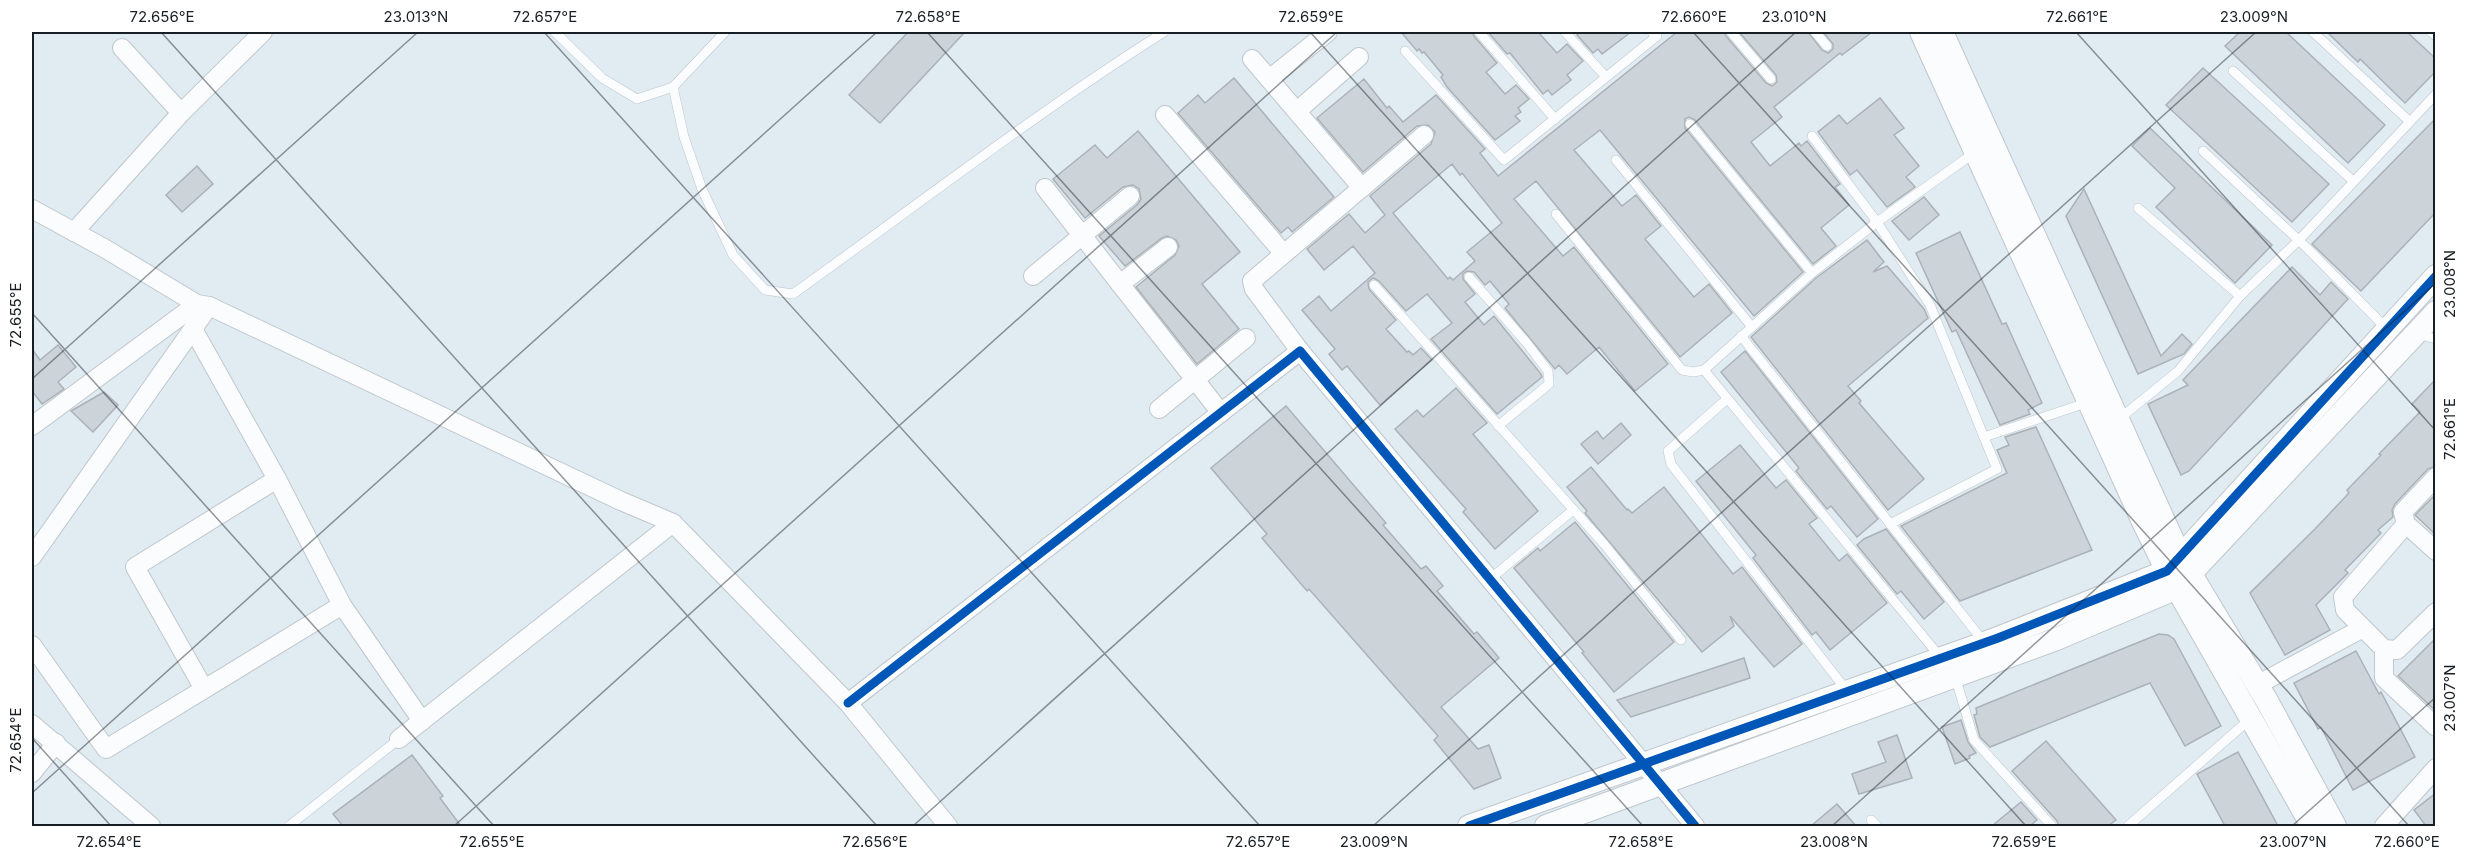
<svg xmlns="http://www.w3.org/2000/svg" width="2467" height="858" viewBox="0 0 2467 858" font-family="Inter,sans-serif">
  <rect width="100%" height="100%" fill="#e1ebf2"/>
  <g fill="#ccd4da" stroke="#aab2b7" stroke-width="1.5" fill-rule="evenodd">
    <polygon points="908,32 965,32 880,123 849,95"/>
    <polygon points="1401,32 1472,32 1474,36 1497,63 1486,72 1505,94 1516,85 1529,99 1518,108 1521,112 1515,116 1520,121 1495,140 1447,87 1441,77 1443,75 1424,52 1422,53 1419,49 1417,51"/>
    <polygon points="1488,32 1538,32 1557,53 1567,44 1583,61 1567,75 1571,80 1552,95 1548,90 1543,94 1510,53 1507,54"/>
    <polygon points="1581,32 1631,32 1602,54 1598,49 1593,53 1577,35"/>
    <path d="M1677,32H1724L1726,36L1766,83L1772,86L1777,82L1776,75L1739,32H1808L1822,50L1828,53L1833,49V44L1823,32H1872L1842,55L1840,53L1774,107L1782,117L1751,142L1770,166L1799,143L1801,146L1807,141L1840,184L1835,187L1849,205L1821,228L1836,246L1813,264L1695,120L1689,117L1685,119V128L1803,272L1754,316L1600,130L1574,150L1622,206L1636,195L1661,226L1645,239L1694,297L1709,284L1732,313L1680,357L1536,181L1514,199L1563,256L1574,247L1668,364L1635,391L1599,347L1567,374L1559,365L1555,369L1505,308L1509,304L1490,281L1485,285L1474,272L1467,271L1463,274V279L1475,294L1465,302L1484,325L1494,316L1541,374L1542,377L1497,414L1431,339L1452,323L1427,294L1406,311L1379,281L1373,278L1368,282L1369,289L1396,320L1386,329L1407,352L1409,351L1413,355L1421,348L1432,360L1380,405L1347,366L1342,370L1329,354L1335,349L1302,310L1319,296L1331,311L1375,273L1353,246L1324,270L1307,249L1349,214L1365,233L1385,215L1370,196L1431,144L1435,132L1428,125L1417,126L1363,172L1317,118L1364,79L1387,108L1389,106L1403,122L1436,95L1485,149L1480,153L1498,176ZM1452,164L1460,175L1462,173L1502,223L1467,252L1475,261L1453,280L1450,277L1448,279L1393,213Z"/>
    <polygon points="2240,32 2286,32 2385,125 2348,163 2225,46"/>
    <polygon points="2327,32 2407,32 2436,59 2436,71 2405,103 2360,59 2358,62"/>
    <polygon points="2203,68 2329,184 2292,222 2166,105"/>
    <polygon points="1234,78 1334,197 1292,232 1288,227 1281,233 1178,113 1198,95 1205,103"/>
    <polygon points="1880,98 1904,128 1894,135 1919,166 1906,177 1915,187 1887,207 1857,170 1850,175 1818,132 1839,115 1847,124"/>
    <polygon points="2436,118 2436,212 2361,291 2312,244"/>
    <polygon points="2150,128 2272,245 2235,283 2156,207 2175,188 2132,146"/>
    <polygon points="1138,131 1240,252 1202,284 1239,329 1197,364 1136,287 1175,255 1179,246 1176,240 1167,236 1162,238 1125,266 1099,236 1138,204 1141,199 1139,189 1133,185 1123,187 1085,218 1053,179 1095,145 1107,158"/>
    <polygon points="197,166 213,184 182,212 166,195"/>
    <polygon points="2084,189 2161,356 2182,334 2192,344 2184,354 2138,374 2066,216"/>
    <polygon points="1924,197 1939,215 1909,240 1892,221"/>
    <polygon points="1960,232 2002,324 2006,323 2042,403 2028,410 2030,414 2000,425 1956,330 1952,332 1916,253"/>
    <polygon points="1867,240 1884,262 1873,272 1887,266 1924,309 1928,318 1848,386 1861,401 1859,403 1924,479 1888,510 1751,337 1816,278"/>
    <polygon points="2292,267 2320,295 2331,282 2348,299 2189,471 2181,475 2148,404 2188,385 2183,380"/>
    <polygon points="58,345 76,367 58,382 64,389 42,404 32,391 32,349 40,360"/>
    <polygon points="1745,351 1878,519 1857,537 1831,506 1827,509 1796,471 1799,468 1721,372"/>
    <polygon points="2436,379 2436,466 2428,469 2395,504 2392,510 2393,517 2378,530 2381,533 2345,570 2348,573 2316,605 2330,630 2285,655 2250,593 2315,529 2349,493 2347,490 2381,455 2379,454 2420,412 2412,404"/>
    <polygon points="1456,388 1487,423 1473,434 1538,511 1495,549 1463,512 1466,509 1395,429 1417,410 1423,417"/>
    <polygon points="104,392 118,405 93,432 71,411"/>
    <polygon points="1286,406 1386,523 1383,525 1421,569 1426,566 1443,586 1437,591 1474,634 1477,632 1499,658 1441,707 1478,749 1489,745 1501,778 1474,789 1434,740 1438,736 1309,589 1307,591 1262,538 1267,534 1211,468"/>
    <polygon points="1621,423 1631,435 1598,464 1581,444 1597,431 1603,439"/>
    <polygon points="2036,427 2092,550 1960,601 1901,526 2007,473 1997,450 2009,445 2005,437"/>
    <polygon points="1740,445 1776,488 1786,480 1817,518 1809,524 1839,561 1847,554 1887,603 1830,650 1816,632 1812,635 1753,558 1756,555 1696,481"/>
    <polygon points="1591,467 1627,510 1628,509 1632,513 1664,487 1733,574 1742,567 1802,644 1774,667 1730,616 1734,626 1702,652 1585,513 1587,511 1567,487"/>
    <polygon points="2436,494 2436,535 2415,515"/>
    <polygon points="1575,522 1674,642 1614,692 1582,653 1584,652 1514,568 1538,548 1540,551"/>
    <polygon points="1886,529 1944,602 1924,619 1901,591 1897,594 1857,545 1864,539"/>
    <polygon points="2159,634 2168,635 2174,639 2221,726 2185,746 2150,683 1990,747 1980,737 1974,715 1977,714 1976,708"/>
    <polygon points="2436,638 2436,711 2398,676"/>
    <polygon points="2356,651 2379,694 2381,692 2415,757 2353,790 2321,727 2318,729 2294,683"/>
    <polygon points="1744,658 1750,678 1631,717 1617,700"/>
    <polygon points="1961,720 1968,742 1976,753 1969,756 1970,758 1955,764 1942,727"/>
    <polygon points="1897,735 1912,778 1859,794 1852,774 1886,762 1878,742"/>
    <polygon points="2046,741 2116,820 2108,826 2059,826 2057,821 2012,771"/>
    <polygon points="2238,752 2278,826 2225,826 2197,774"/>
    <polygon points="412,755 443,796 440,798 461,826 343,826 333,814"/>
    <polygon points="2436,793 2436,826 2426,826 2414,810"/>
    <polygon points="2021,802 2037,820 2030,826 1992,826"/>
    <polygon points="1837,804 1856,826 1811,826"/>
  </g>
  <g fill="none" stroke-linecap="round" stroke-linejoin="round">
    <defs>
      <g id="service">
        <polyline points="555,32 602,78 637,99 673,87 725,32"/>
        <polyline points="1479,32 1555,119"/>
        <polyline points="1565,32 1606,77"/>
        <polyline points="1731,32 1771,79"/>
        <polyline points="1815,32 1827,46"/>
        <polyline points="2313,32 2409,121"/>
        <polyline points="2431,32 2436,36"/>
        <polyline points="1405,51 1504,160 1657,36 1652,32"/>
        <polyline points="2233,71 2353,181"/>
        <path d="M673,87L684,137L702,189L733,255L765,290L793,294C916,206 1036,113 1164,32"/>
        <polyline points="1690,124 1812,273 1877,222 1974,153"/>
        <polyline points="1812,136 1877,222 1930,305 1997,469 1890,524"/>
        <polyline points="2203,151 2308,249 2386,328"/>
        <polyline points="1616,160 1752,327"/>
        <polyline points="2138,208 2240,296"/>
        <polyline points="1556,214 1682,370 1693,372 1704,370 1812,273"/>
        <polyline points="1469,277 1526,342 1548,371 1549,384 1498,426"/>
        <polyline points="1374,285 1604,544 1681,640"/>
        <polyline points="2418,334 2436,339"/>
        <polyline points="1741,336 1984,642"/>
        <polyline points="1704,370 1941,658"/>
        <polyline points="1727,399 1668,451 1671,464 1847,691"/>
        <polyline points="2118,420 2178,371 2240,296 2299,240 2436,94"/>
        <polyline points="1984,437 2089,402"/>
        <polyline points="1489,580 1573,510"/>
        <polyline points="1955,676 1974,740 2052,826"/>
        <polyline points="1871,820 1877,826"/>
        <polyline points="289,826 399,739"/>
        <polyline points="2128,826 2250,719"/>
      </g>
      <g id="minor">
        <polyline points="122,48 181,113 263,32"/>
        <polyline points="1252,59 1362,188"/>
        <polyline points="1269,79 1328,32"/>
        <polyline points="1297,111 1359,57"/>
        <polyline points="1165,115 1284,254"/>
        <polyline points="1045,188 1221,413"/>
        <polyline points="32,209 104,248 197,304 209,306 621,501 673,523"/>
        <polyline points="74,232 181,113"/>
        <polyline points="1033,276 1130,196"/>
        <polyline points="1120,284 1168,247"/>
        <polyline points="193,329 277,479"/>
        <polyline points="1300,351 1254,289 1252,281 1424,135"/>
        <polyline points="1159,409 1246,338"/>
        <polyline points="32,426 197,304"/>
        <polyline points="2436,477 2403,512 2406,524 2343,597 2345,610 2384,649 2397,650 2436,612"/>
        <polyline points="2406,524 2436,551"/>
        <polyline points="32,557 209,306"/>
        <polyline points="342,605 422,721"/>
        <polyline points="32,645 106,749 342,605 277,479 135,567 204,689"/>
        <polyline points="2384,649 2384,678 2436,727"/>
        <polyline points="2257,685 2363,628"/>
        <polyline points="848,703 1300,351 1695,826"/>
        <polyline points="32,724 151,826"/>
        <polyline points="399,739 673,523 848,703 948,826"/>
        <polyline points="32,773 56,743"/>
        <polyline points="2384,826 2436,768"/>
      </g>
      <g id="tertiary">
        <polyline points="1921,32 2144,524 2167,571 2312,826"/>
        <polyline points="1942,32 2180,556 2267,701 2335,826"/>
        <polyline points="1469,826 1998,638 2167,571 2436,276"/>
        <polyline points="1546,826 2054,640 2177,588 2436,312"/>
      </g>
    </defs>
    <use href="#service" stroke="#bfc7cd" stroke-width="10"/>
    <use href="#minor" stroke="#bfc7cd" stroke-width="20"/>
    <use href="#tertiary" stroke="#bfc7cd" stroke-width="24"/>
    <use href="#service" stroke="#fafcfd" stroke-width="9"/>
    <use href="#minor" stroke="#fafcfd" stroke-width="18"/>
    <use href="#tertiary" stroke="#fafcfd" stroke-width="22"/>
    <defs>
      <g id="cycleway">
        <polyline points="848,703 1300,351 1695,826"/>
        <polyline points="1469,826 1998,638 2167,571 2436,276"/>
      </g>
    </defs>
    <use href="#cycleway" stroke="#fff" stroke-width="13"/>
    <use href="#cycleway" stroke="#0057b8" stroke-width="9"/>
  </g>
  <path fill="none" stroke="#181f24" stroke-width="1.5" stroke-opacity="0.45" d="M161,32L877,826M544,32L1260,826M927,32L1643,826M1310,32L2026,826M1693,32L2409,826M2076,32L2436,431M32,313L494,826M32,379L418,32M32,738L111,826M32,793L877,32M454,826L1337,32M913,826L1796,32M1373,826L2256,32M1832,826L2436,283M2292,826L2436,697"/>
  <rect width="2467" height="858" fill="none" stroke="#ffffff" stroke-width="66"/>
  <rect x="33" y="33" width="2401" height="792" fill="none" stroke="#181f24" stroke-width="2"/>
  <g font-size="15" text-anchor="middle" fill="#181f24">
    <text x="162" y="22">72.656°E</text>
    <text x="416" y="22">23.013°N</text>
    <text x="545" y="22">72.657°E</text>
    <text x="928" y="22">72.658°E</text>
    <text x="1311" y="22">72.659°E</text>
    <text x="1694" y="22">72.660°E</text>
    <text x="1794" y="22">23.010°N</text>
    <text x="2077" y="22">72.661°E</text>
    <text x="2254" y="22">23.009°N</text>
    <text transform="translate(2450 284) rotate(-90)" y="5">23.008°N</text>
    <text transform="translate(16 315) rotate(-90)" y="5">72.655°E</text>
    <text transform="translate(2450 429) rotate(-90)" y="5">72.661°E</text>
    <text transform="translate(2450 698) rotate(-90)" y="5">23.007°N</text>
    <text transform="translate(16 740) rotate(-90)" y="5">72.654°E</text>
    <text x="109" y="847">72.654°E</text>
    <text x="492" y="847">72.655°E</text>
    <text x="875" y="847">72.656°E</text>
    <text x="1258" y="847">72.657°E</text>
    <text x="1374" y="847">23.009°N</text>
    <text x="1641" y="847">72.658°E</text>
    <text x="1834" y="847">23.008°N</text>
    <text x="2024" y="847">72.659°E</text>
    <text x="2293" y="847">23.007°N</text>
    <text x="2407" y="847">72.660°E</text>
  </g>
</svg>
